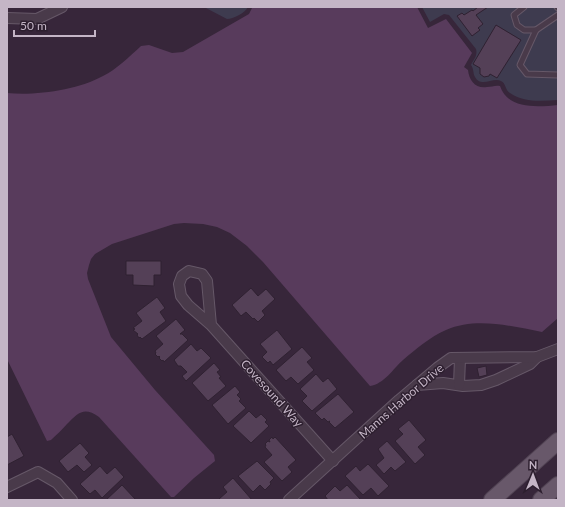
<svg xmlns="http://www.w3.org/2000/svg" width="565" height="507" viewBox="0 0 565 507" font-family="Lato,sans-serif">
  <rect width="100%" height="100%" fill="#37263a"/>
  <g fill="#3e3b4f">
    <path d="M204,7H248C245,13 233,19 227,19Z"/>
    <path d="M422,7H558L556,16L558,20V100C541,101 525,103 510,93C505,90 506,83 501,81C493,77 481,88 475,77C473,74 474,69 471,65C473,60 478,56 476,49L449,15L444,14L430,22Z"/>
  </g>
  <path fill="#583b5c" d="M256,7H417L428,28L446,19L472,53L464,67L468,70C469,81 476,89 487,87C492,87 495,85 500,86C508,110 538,107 558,105V318L542,332C511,326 476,317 446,330C430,337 416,349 403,360C393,369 384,384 370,386L263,262L247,246L230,233L217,227L203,224L184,223L174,224L112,244L95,254L91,259L89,265L87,273L88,279L111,337L155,390L214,455L215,461L194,478L174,497H171L99,417C84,406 78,413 67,424C62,430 56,435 51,440L47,441L7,359V93C35,96 78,90 103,76C117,69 129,57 141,46L149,45L172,53L183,52L249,14L252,8Z"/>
  <g fill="#544057" stroke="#2f2131">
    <polygon points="478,7 488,7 476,15 483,24 478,28 480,30 472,36 457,16 462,13 464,15 472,10 473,11"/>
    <polygon points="496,25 521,40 497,78 490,74 489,76 484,77 480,74 480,68 473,64"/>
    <polygon points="126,261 161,261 161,275 154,275 154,286 133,285 133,275 126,275"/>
    <polygon points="251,288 258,296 266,289 275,299 262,311 265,315 258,322 254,318 253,319 246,312 241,316 232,305"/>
    <polygon points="157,297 165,308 160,312 166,321 142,339 140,337 139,338 137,335 138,334 133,330 135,329 133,328 142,321 136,313"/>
    <polygon points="176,319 185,330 180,334 182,334 188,340 164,362 163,360 162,361 159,358 160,357 159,356 158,357 155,354 156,353 155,351 163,344 156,336"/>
    <polygon points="277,330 292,349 273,365 270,361 268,363 262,357 267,352 260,344"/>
    <polygon points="191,344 197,351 201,348 211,358 186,381 182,376 187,372 181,366 178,366 174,360"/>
    <polygon points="302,347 312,358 307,362 314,370 298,384 291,377 286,381 276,370"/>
    <polygon points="214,363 220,370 217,372 221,377 219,378 226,386 208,401 192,383"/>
    <polygon points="486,366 487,375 479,377 477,368"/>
    <polygon points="316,374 323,382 328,378 337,389 312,411 302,401 307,396 300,389"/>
    <polygon points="235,386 240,392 237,395 241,399 239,401 246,408 228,424 212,405"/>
    <polygon points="338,394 354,412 335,428 329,422 330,421 328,422 324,418 322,420 315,413"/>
    <polygon points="249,411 256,418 261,414 267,420 265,422 269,426 251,443 233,426"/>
    <polygon points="409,420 426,440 418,447 425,455 415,464 395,441 403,434 398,429"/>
    <polygon points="12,434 24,456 7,465 7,437"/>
    <polygon points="272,437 273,439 275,437 296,460 288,467 292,472 282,481 264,462 272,455 265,447 266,445 265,444 268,441 270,442 269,440"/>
    <polygon points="387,441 406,462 395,471 391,467 384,474 376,465 384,458 378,449"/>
    <polygon points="80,443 89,453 85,457 92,465 84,472 77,465 68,472 59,461"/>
    <polygon points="257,461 274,478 270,482 271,484 265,490 260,485 253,492 238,476"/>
    <polygon points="368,464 389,486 378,496 371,488 363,495 345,476 356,466 360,471"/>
    <polygon points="100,466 107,474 115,467 124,477 102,498 95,490 90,494 80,484"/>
    <polygon points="233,478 252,500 220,500 219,499 227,492 223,487"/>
    <polygon points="122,485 136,500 106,500"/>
    <polygon points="347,485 361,500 328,500 325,496 335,486 340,491"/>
  </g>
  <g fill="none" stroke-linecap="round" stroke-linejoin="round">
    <defs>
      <g id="service">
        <polyline points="524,7 514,15 517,25 524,30 536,30"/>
        <polyline points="557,7 558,8"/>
        <polyline points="558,15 536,30 520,65 527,74 558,75"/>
      </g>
      <g id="minor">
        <polyline points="7,18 37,19 62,7"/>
        <polyline points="211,325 207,281 202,274 189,271 182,276 179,284 181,296 188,305 211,325 333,461"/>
        <polyline points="417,385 443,383 463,386 481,385 496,380 530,364 537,357"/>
        <polyline points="459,385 460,358"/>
        <polyline points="7,487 38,472 57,483 72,500"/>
        <polyline points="289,500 399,400 437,368 451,358 537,357 558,349"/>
      </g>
      <g id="primary">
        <polyline points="492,500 558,441"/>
        <polyline points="541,500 558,485"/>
      </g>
    </defs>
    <use href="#service" stroke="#665868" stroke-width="7"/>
    <use href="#minor" stroke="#665868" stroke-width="12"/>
    <use href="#primary" stroke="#514353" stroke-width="18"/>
    <use href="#service" stroke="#493a4a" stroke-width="5"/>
    <use href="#minor" stroke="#493a4a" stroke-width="10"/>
    <use href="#primary" stroke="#68586a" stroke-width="16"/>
  </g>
  <g text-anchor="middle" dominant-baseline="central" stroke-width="3" stroke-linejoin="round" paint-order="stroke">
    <g font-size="12" fill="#c4b5c6" stroke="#2d1f2f">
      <text transform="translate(272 393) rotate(48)">Covesound Way</text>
      <text transform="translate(401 401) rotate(-41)">Manns Harbor Drive</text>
    </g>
  </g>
  <rect width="565" height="507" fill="none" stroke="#c4b5c6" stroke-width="16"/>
  <g transform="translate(533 475) rotate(1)" stroke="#2d1f2f" stroke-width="3" paint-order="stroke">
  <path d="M0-3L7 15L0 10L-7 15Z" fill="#c4b5c6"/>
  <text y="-6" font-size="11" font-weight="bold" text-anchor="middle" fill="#c4b5c6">N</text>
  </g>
  <path d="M14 30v6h81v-6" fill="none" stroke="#c4b5c6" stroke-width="2"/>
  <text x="20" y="30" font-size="12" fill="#c4b5c6" stroke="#2d1f2f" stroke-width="3" paint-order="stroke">50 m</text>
</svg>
